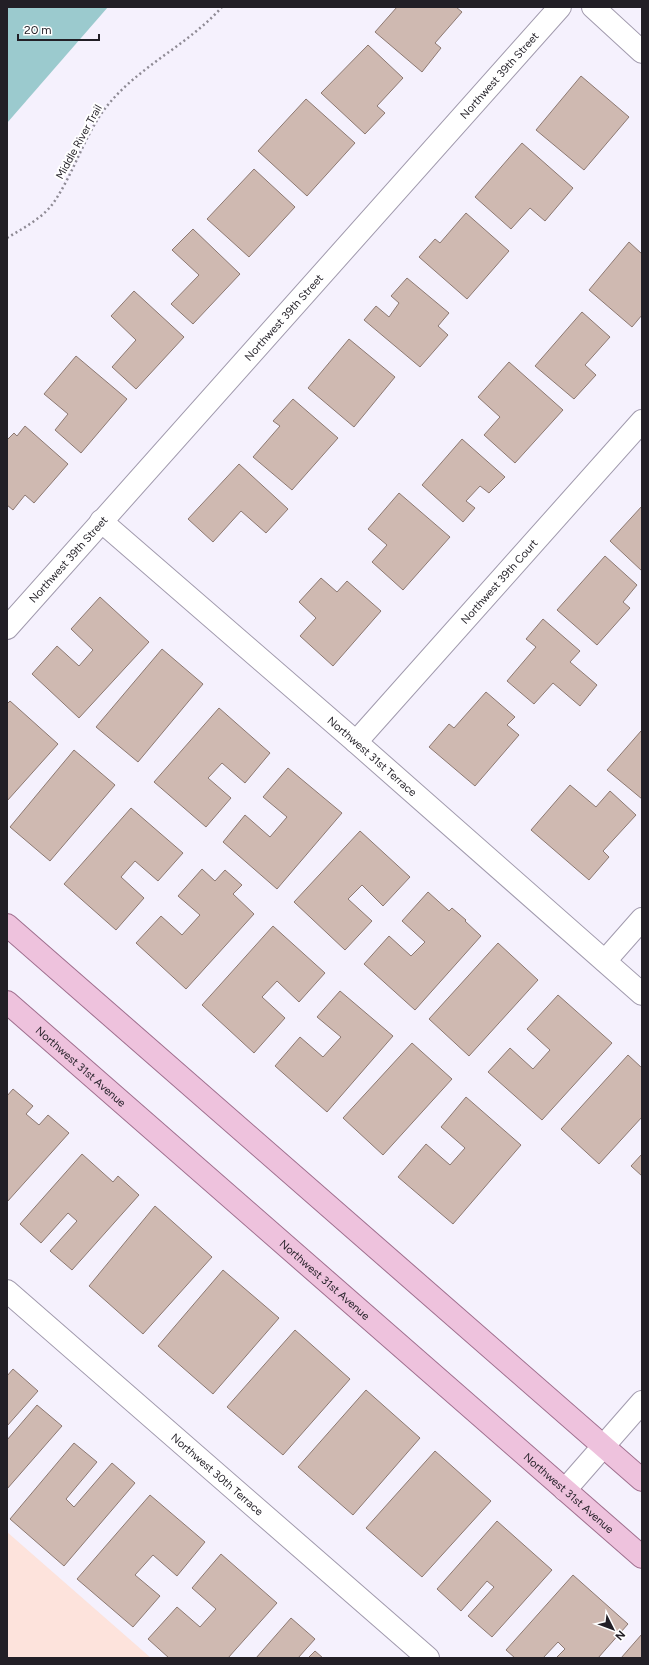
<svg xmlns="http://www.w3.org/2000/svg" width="649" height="1665" viewBox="0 0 649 1665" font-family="Figtree,sans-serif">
  <rect width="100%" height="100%" fill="#f5f1fd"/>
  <polygon fill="#fde3dc" points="7,1532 151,1658 7,1658"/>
  <polygon fill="#9bcace" points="7,7 108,7 7,123"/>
  <g fill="#cfb9b1" stroke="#8d7972">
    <polygon points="397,7 456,7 462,12 435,43 441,48 422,72 375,32"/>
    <polygon points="368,45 403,78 377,106 385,113 365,134 321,93"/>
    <polygon points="581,76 629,117 584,170 536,130"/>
    <polygon points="306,99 355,143 307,196 258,151"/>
    <polygon points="522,143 573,188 545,221 530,208 511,229 475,197"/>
    <polygon points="254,169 295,207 249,257 207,219"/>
    <polygon points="466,213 509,251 467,299 419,257 435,239 440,243"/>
    <polygon points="193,229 240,274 193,324 171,304 199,275 172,250"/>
    <polygon points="629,242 642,254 642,315 632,327 589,290"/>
    <polygon points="407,278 449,313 438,326 448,335 420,367 364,320 376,306 389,317 399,303 391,296"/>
    <polygon points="134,291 184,337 136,389 112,367 136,340 111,316"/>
    <polygon points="582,312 610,337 585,365 596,375 574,399 535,366"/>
    <polygon points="349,339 395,377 354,427 308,388"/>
    <polygon points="76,356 127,399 81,453 55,430 68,414 44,394"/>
    <polygon points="509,362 563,410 515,463 484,435 500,417 478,397"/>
    <polygon points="293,399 338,438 292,490 253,457 280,426 273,421"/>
    <polygon points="25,426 68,464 34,503 25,495 13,510 7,505 7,440 14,433 17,436"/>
    <polygon points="462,439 505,477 489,493 480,486 466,501 475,508 463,522 422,485"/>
    <polygon points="239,464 288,509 266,533 241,511 213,542 188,519"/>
    <polygon points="399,493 450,537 403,590 372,562 387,545 368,529"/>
    <polygon points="642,506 642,571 610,541"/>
    <polygon points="605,556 637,585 623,602 630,608 597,645 557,610"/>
    <polygon points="321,578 337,592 347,581 381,611 333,666 300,636 316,618 299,602"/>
    <polygon points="100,597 149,642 79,718 32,674 57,646 79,666 93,650 71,629"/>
    <polygon points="543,619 580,651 570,662 597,685 580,706 553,683 534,704 507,681 536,647 526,639"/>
    <polygon points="162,649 203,684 138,762 96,727"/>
    <polygon points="486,692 515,717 507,725 519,735 475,786 429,747 449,724 454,728"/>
    <polygon points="10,701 58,744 7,801 7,704"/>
    <polygon points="219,708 270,753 245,783 222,763 208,778 231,798 206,827 154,782"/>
    <polygon points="641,731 642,732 642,799 607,770"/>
    <polygon points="74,750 115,785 50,861 10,827"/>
    <polygon points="288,768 342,813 277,889 223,842 245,815 270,837 287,817 263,797"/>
    <polygon points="570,785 596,807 610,791 636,815 603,851 609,857 589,880 531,830"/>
    <polygon points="131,808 183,853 158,881 135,861 121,877 144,898 116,930 64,884"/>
    <polygon points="360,831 410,877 383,906 362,885 348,899 372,921 345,950 294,902"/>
    <polygon points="202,869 215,881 225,870 242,885 233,894 254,914 186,989 136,943 161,916 182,935 200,915 178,896"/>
    <polygon points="428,892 449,911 452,908 466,920 465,921 481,936 415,1010 364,964 389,936 411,956 425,942 402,921"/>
    <polygon points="273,926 325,973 299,1002 277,981 262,997 285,1018 254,1053 202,1005"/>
    <polygon points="498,943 538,980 469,1056 429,1019"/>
    <polygon points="340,991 393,1036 327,1112 275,1066 300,1037 323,1057 341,1037 317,1017"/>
    <polygon points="558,995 612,1043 542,1120 488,1072 510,1048 533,1069 550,1050 527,1029"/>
    <polygon points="412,1043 452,1079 383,1155 343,1118"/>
    <polygon points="628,1055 642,1068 642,1117 599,1164 561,1129"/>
    <polygon points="13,1089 33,1106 26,1114 39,1125 48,1115 69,1133 7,1202 7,1096"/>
    <polygon points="466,1097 521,1145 453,1224 398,1177 426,1144 450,1165 465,1148 441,1127"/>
    <polygon points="82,1154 113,1182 118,1176 139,1195 72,1270 50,1251 77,1221 68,1213 41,1243 20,1224"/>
    <polygon points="642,1154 642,1176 631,1166"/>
    <polygon points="155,1206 212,1257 143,1334 89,1286"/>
    <polygon points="223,1270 279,1318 213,1394 158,1346"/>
    <polygon points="295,1330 350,1379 283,1455 227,1407"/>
    <polygon points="13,1369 38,1391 7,1426 7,1376"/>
    <polygon points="366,1390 420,1438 353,1515 298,1467"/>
    <polygon points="37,1405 62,1426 7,1489 7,1440"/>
    <polygon points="74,1443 97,1462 66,1499 74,1507 112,1463 135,1483 64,1566 10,1519"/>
    <polygon points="435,1451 491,1501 422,1577 366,1528"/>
    <polygon points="150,1495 205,1542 177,1576 153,1555 135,1575 160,1596 133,1627 77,1579"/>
    <polygon points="497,1521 552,1570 492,1637 468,1616 494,1587 487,1581 461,1611 437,1589"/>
    <polygon points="221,1554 277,1603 228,1658 169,1658 148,1639 177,1607 200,1627 216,1609 192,1588"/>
    <polygon points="573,1575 628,1624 598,1658 556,1658 565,1649 558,1642 543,1658 515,1658 506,1650"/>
    <polygon points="291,1618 315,1639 298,1658 256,1658"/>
    <polygon points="642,1634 642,1658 621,1658"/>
    <polygon points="315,1651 323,1658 308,1658"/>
  </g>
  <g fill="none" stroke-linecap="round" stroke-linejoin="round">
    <defs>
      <g id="minor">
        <polyline points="593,7 642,52"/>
        <path id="s1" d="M101,521L356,742L642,994"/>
        <path id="s2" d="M7,628L560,7"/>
        <path id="s3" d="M356,742L642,421"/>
        <polyline points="605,961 642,919"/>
        <path id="s4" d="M7,1291L428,1658"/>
        <polyline points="565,1490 642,1402"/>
      </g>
      <g id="major">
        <polyline points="7,925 642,1480"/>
        <path id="s5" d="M7,1002L642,1557"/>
      </g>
    </defs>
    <use href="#minor" stroke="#a19aad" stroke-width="24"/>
    <use href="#major" stroke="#9f6f8e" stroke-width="24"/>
    <path stroke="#8e8a94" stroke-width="2.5" stroke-dasharray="2 3" stroke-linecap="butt" d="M7,238C25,227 45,217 56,199C75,170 86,132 107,106C139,66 188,45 222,7"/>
    <use href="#minor" stroke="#fff" stroke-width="22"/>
    <use href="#major" stroke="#eec2dd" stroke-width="22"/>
  </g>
  <g text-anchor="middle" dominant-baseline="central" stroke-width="4" stroke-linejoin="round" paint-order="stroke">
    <g font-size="11" fill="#221f26" stroke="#fff">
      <text stroke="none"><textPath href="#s2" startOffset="740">Northwest 39th Street</textPath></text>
      <text transform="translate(79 142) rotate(-61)">Middle River Trail</text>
      <text stroke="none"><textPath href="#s2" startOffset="416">Northwest 39th Street</textPath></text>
      <text stroke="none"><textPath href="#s2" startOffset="92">Northwest 39th Street</textPath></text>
      <text stroke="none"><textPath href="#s3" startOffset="215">Northwest 39th Court</textPath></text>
      <text stroke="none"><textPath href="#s1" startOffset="359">Northwest 31st Terrace</textPath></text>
      <text stroke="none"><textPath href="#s5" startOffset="98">Northwest 31st Avenue</textPath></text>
      <text stroke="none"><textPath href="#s5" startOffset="422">Northwest 31st Avenue</textPath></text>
      <text stroke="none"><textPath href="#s4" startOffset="279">Northwest 30th Terrace</textPath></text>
      <text stroke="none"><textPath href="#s5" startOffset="746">Northwest 31st Avenue</textPath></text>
    </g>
  </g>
  <rect width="649" height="1665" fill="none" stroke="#221f26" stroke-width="16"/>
  <g transform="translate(613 1629) rotate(132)" stroke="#ffffff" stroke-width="3" paint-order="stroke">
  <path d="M0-3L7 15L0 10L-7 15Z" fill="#221f26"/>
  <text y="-6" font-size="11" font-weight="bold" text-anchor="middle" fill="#221f26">N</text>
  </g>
  <path d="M18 34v6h81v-6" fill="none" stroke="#221f26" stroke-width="2"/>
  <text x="24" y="34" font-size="12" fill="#221f26" stroke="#ffffff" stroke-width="3" paint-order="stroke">20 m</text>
</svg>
